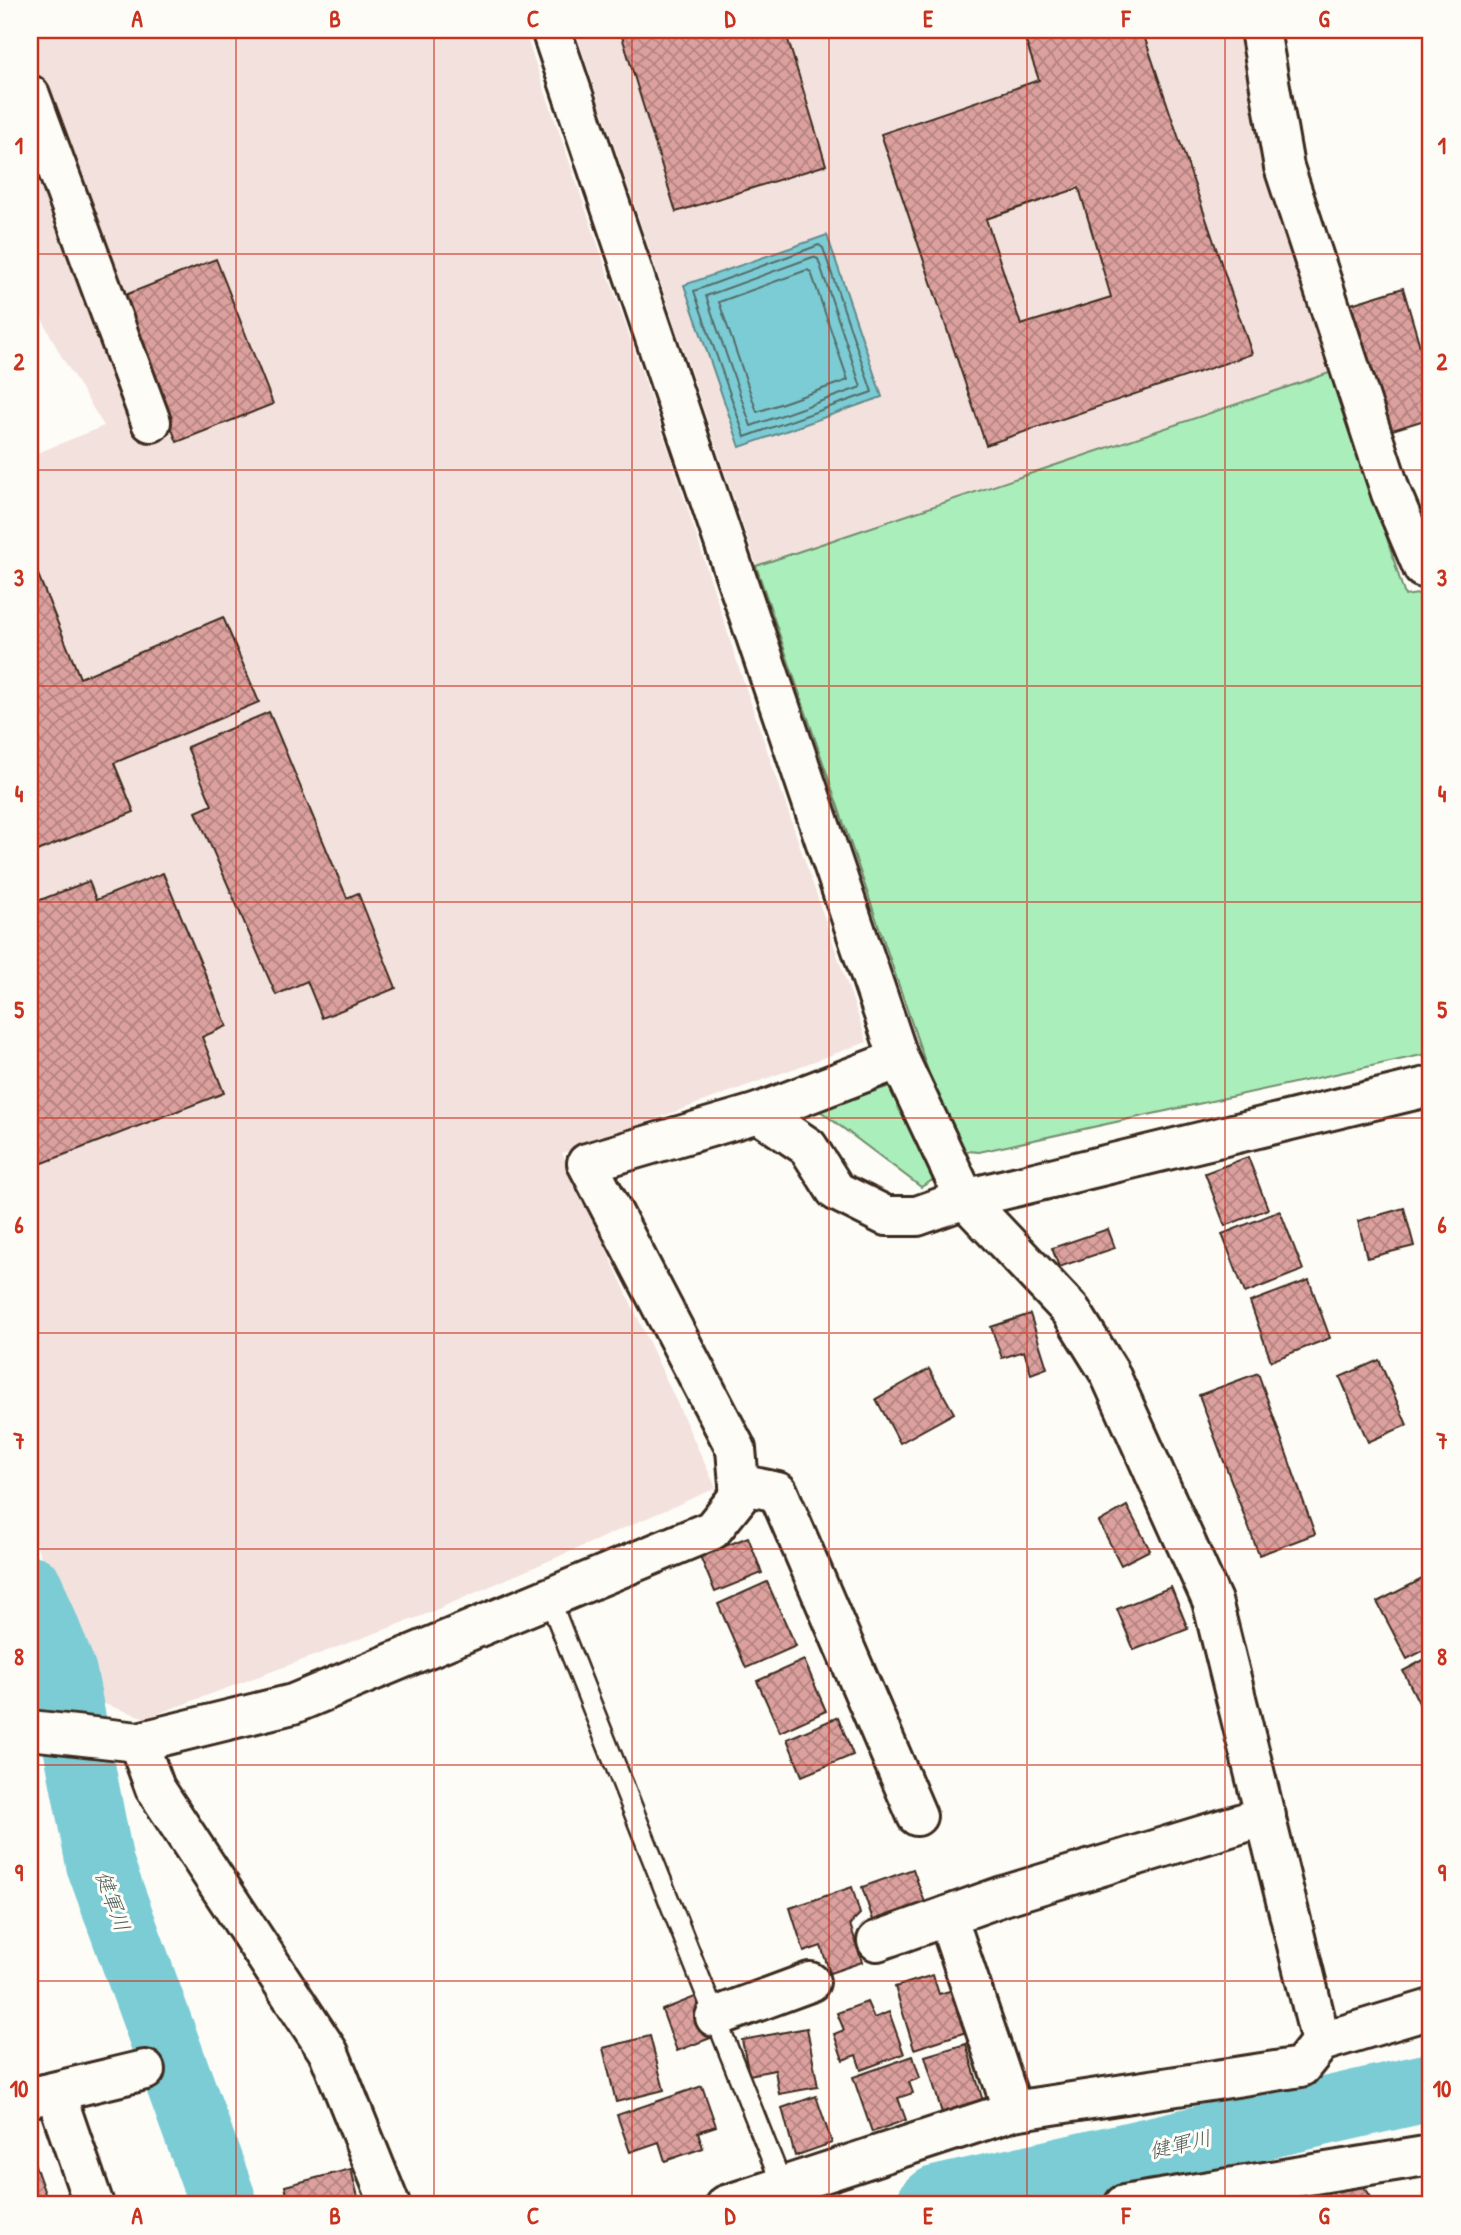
<svg xmlns="http://www.w3.org/2000/svg" width="1461" height="2235" viewBox="0 0 1461 2235" font-family="'Patrick Hand','Klee One',sans-serif">
  <defs>
    <pattern id="building-cross-hatch" width="8" height="8" patternUnits="userSpaceOnUse" patternTransform="scale(1.75)"><rect width="8" height="8" fill="#dca19f"/><path d="M0 0l8 8M0 8l8-8" fill="none" stroke="#b48381"/></pattern>
  </defs>
  <rect width="100%" height="100%" fill="#fdfcf7"/>
  <filter id="ink" filterUnits="userSpaceOnUse"><feTurbulence type="fractalNoise" baseFrequency=".0143" numOctaves="2"/><feDisplacementMap in="SourceGraphic" scale="14" xChannelSelector="R" yChannelSelector="G"/><feConvolveMatrix kernelMatrix="1 2 1 2 8 2 1 2 1" color-interpolation-filters="sRGB"/></filter>
  <g filter="url(#ink)">
    <g fill="#f3e1dd" fill-rule="evenodd">
      <path d="M55,30H524L672,460L740,671L867,1042L562,1153L716,1488L424,1615L146,1718L104,1704L30,1531V1168L223,1093L202,1037L227,1026L163,873L96,900L88,881L30,904V854L133,812L114,763L258,702L223,617L80,678L30,555V456L104,426L60,354L30,295V39ZM216,259L273,404L177,442L120,297ZM269,712L347,898L358,894L396,988L322,1018L307,981L276,995L197,812L212,805L187,747Z"/>
      <polygon points="575,30 620,30 676,211 826,165 785,30 1022,30 1039,80 881,135 986,444 1252,354 1142,30 1250,30 1335,371 1405,596 1431,592 1431,1053 979,1152 955,1150"/>
      <polygon points="1079,188 1111,297 1021,325 986,219"/>
    </g>
    <g fill="#aaefbb" stroke="#728c6c" stroke-width="2">
      <polygon points="1335,371 1405,596 1431,592 1431,1053 979,1152 955,1150 756,566"/>
      <polygon points="902,1082 936,1178 921,1187 819,1110"/>
    </g>
    <polygon fill="#7bccd5" stroke="#618b8c" stroke-width="2" points="827,235 882,397 740,447 684,285"/>
    <g fill="none" stroke-linecap="round" stroke-linejoin="round">
      <g stroke="#556b67" stroke-width="2">
        <polygon points="819,245 823,248 872,392 745,437 694,291"/>
        <polygon points="813,257 818,259 861,387 751,426 706,296"/>
        <polygon points="807,270 811,272 848,380 757,412 719,302"/>
      </g>
      <g stroke="#7bccd5" stroke-width="68">
        <polyline points="30,1589 63,1673 100,1864 224,2205"/>
        <polyline points="930,2205 936,2200 1431,2087"/>
      </g>
    </g>
    <g fill="url(#building-cross-hatch)" stroke="#3b2a1e" stroke-width="2" fill-rule="evenodd">
      <polygon points="620,30 785,30 826,165 676,212"/>
      <path d="M1022,30H1142L1252,354L986,445L881,134L1039,80ZM1079,188L1111,297L1021,325L986,219Z"/>
      <polygon points="216,259 273,404 177,442 120,297"/>
      <polygon points="1403,288 1431,384 1431,418 1386,432 1348,305"/>
      <polygon points="30,555 80,678 223,617 259,702 114,763 134,812 30,854"/>
      <polygon points="269,712 347,898 358,893 396,988 322,1018 307,981 276,995 196,812 212,805 187,747"/>
      <polygon points="163,873 227,1026 202,1037 224,1093 30,1168 30,904 89,881 96,900"/>
      <polygon points="1248,1157 1268,1209 1225,1226 1205,1173"/>
      <polygon points="1404,1208 1414,1246 1367,1258 1358,1221"/>
      <polygon points="1280,1211 1303,1270 1245,1293 1222,1234"/>
      <polygon points="1108,1229 1115,1248 1059,1267 1052,1248"/>
      <polygon points="1309,1280 1330,1338 1271,1361 1250,1302"/>
      <polygon points="1030,1314 1047,1368 1031,1374 1024,1351 1002,1358 991,1327"/>
      <polygon points="1379,1360 1407,1425 1368,1442 1340,1377"/>
      <polygon points="929,1369 954,1413 900,1443 876,1399"/>
      <polygon points="1258,1373 1315,1534 1259,1555 1199,1395"/>
      <polygon points="1127,1506 1150,1550 1121,1565 1099,1522"/>
      <polygon points="748,1537 762,1573 715,1592 700,1556"/>
      <polygon points="1422,1579 1431,1597 1431,1647 1407,1659 1377,1602"/>
      <polygon points="767,1582 796,1646 746,1668 718,1604"/>
      <polygon points="1171,1587 1188,1629 1134,1650 1117,1609"/>
      <polygon points="1431,1656 1431,1727 1403,1671"/>
      <polygon points="804,1660 826,1711 780,1732 757,1681"/>
      <polygon points="838,1717 853,1755 802,1776 787,1739"/>
      <polygon points="913,1869 929,1914 877,1932 862,1887"/>
      <polygon points="852,1887 860,1914 850,1924 862,1962 830,1973 821,1946 804,1952 790,1908"/>
      <polygon points="933,1975 939,1994 953,1990 966,2032 914,2049 895,1987"/>
      <polygon points="700,1995 716,2036 677,2051 662,2010"/>
      <polygon points="867,2002 874,2018 889,2012 904,2054 861,2070 856,2055 843,2060 834,2034 844,2030 837,2013"/>
      <polygon points="807,2028 818,2087 779,2094 775,2070 749,2075 742,2040"/>
      <polygon points="650,2036 664,2090 616,2102 603,2048"/>
      <polygon points="966,2044 985,2108 944,2120 925,2056"/>
      <polygon points="913,2056 920,2078 909,2082 913,2093 898,2098 906,2120 872,2132 853,2077"/>
      <polygon points="702,2086 716,2126 698,2132 703,2148 665,2161 659,2142 630,2152 617,2115"/>
      <polygon points="816,2096 832,2143 795,2156 782,2108"/>
      <polygon points="30,2151 49,2205 30,2205"/>
      <polygon points="351,2169 360,2205 289,2205 285,2186"/>
      <polygon points="1358,2178 1375,2205 1305,2205 1296,2187"/>
    </g>
    <g fill="none" stroke-linecap="round" stroke-linejoin="round">
      <defs>
        <polyline id="service" points="549,1598 782,2185"/>
        <g id="minor">
          <polyline points="551,30 899,1059 965,1199 1071,1311 1109,1372 1212,1601 1321,2042"/>
          <polyline points="1260,30 1284,167 1391,493 1423,568 1431,566"/>
          <polyline points="30,95 151,422"/>
          <polyline points="758,1113 808,1147 836,1191 886,1216 917,1216 965,1199 1431,1086"/>
          <polyline points="739,1484 778,1492 917,1816"/>
          <polyline points="30,1730 138,1742 293,1704 712,1530 740,1495 736,1449 587,1163 758,1113 899,1059"/>
          <polyline points="138,1742 155,1788 329,2053 390,2205"/>
          <polyline points="947,1916 1013,2111"/>
          <polyline points="877,1941 1003,1896 1266,1816"/>
          <polyline points="715,2017 810,1982"/>
          <polyline points="55,2092 94,2205"/>
          <polyline points="32,2097 145,2070"/>
          <polyline points="726,2205 1013,2111 1301,2067 1321,2042 1431,2009"/>
          <polyline points="1124,2205 1431,2155"/>
        </g>
      </defs>
      <use href="#service" stroke="#3b2a1e" stroke-width="24"/>
      <use href="#minor" stroke="#3b2a1e" stroke-width="44"/>
      <use href="#service" stroke="#fdfcf7" stroke-width="19"/>
      <use href="#minor" stroke="#fdfcf7" stroke-width="38"/>
    </g>
  </g>
  <path fill="none" stroke="#c8321e" stroke-width="2" stroke-opacity="0.55" d="M236,30V2205M434,30V2205M632,30V2205M829,30V2205M1027,30V2205M1225,30V2205M30,254H1431M30,470H1431M30,686H1431M30,902H1431M30,1118H1431M30,1333H1431M30,1549H1431M30,1765H1431M30,1981H1431"/>
  <g text-anchor="middle" dominant-baseline="central" stroke-width="6" stroke-linejoin="round" paint-order="stroke">
    <g font-size="21" font-style="italic" fill="#4e5b55" stroke="#fdfcf7">
      <text transform="translate(113 1901) rotate(70)">健軍川</text>
      <text transform="translate(1180 2144) rotate(-13)">健軍川</text>
    </g>
  </g>
  <rect width="1461" height="2235" fill="none" stroke="#fdfcf7" stroke-width="77"/>
  <rect x="38" y="38" width="1384" height="2158" fill="none" stroke="#c8321e" stroke-width="2.5"/>
  <g font-size="23" text-anchor="middle" font-weight="bold" fill="#c8321e">
    <text x="137" y="27">A</text>
    <text x="335" y="27">B</text>
    <text x="533" y="27">C</text>
    <text x="730" y="27">D</text>
    <text x="928" y="27">E</text>
    <text x="1126" y="27">F</text>
    <text x="1324" y="27">G</text>
    <text x="19" y="154">1</text>
    <text x="1442" y="154">1</text>
    <text x="19" y="370">2</text>
    <text x="1442" y="370">2</text>
    <text x="19" y="586">3</text>
    <text x="1442" y="586">3</text>
    <text x="19" y="802">4</text>
    <text x="1442" y="802">4</text>
    <text x="19" y="1018">5</text>
    <text x="1442" y="1018">5</text>
    <text x="19" y="1233">6</text>
    <text x="1442" y="1233">6</text>
    <text x="19" y="1449">7</text>
    <text x="1442" y="1449">7</text>
    <text x="19" y="1665">8</text>
    <text x="1442" y="1665">8</text>
    <text x="19" y="1881">9</text>
    <text x="1442" y="1881">9</text>
    <text x="19" y="2097">10</text>
    <text x="1442" y="2097">10</text>
    <text x="137" y="2224">A</text>
    <text x="335" y="2224">B</text>
    <text x="533" y="2224">C</text>
    <text x="730" y="2224">D</text>
    <text x="928" y="2224">E</text>
    <text x="1126" y="2224">F</text>
    <text x="1324" y="2224">G</text>
  </g>
</svg>
